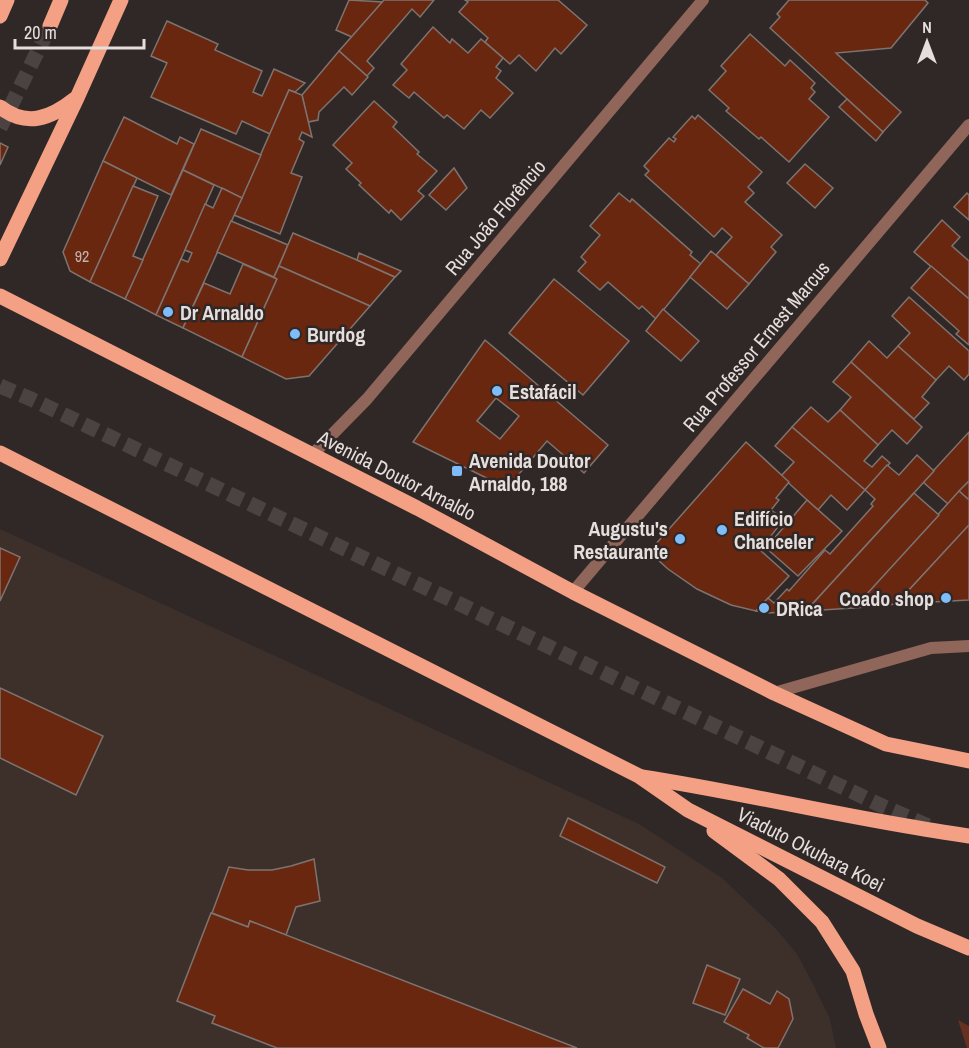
<svg xmlns="http://www.w3.org/2000/svg" width="969" height="1048" viewBox="0 0 969 1048" font-family="'Archivo Narrow',sans-serif">
  <rect width="100%" height="100%" fill="#302826"/>
  <polygon fill="#3d302b" points="0,529 639,824 722,878 777,930 797,954 814,986 830,1019 836,1048 0,1048"/>
  <polygon fill="#663120" points="958,1020 969,1026 969,1048 967,1048"/>
  <g fill="#692710" stroke="#7d7471" stroke-width="1.5" fill-rule="evenodd">
    <polygon points="349,0 383,2 352,37 336,30"/>
    <polygon points="384,0 434,0 420,17 412,9 367,61 374,68 367,76 339,51"/>
    <polygon points="465,0 558,0 587,25 561,54 555,48 536,71 519,55 510,64 485,42 488,38 459,12 468,2"/>
    <polygon points="789,0 925,0 928,3 891,48 836,53 901,112 883,132 770,28 780,17 777,14"/>
    <polygon points="167,21 218,44 215,50 262,71 253,92 262,96 274,69 305,83 295,92 289,90 270,134 242,121 236,134 151,97 167,63 151,56"/>
    <polygon points="433,27 450,43 452,39 468,53 481,39 503,58 496,67 501,71 496,78 513,93 490,118 481,110 464,129 447,115 444,118 414,92 409,98 393,85 407,70 401,64"/>
    <polygon points="750,34 785,66 790,60 815,83 811,88 815,92 809,99 829,117 789,162 761,137 759,139 726,111 729,108 709,90 726,71 721,66"/>
    <polygon points="339,51 368,77 352,95 344,87 319,112 318,120 308,122 302,95"/>
    <polygon points="289,90 302,95 312,137 302,132 299,139 304,142 291,173 302,177 280,234 234,215"/>
    <polygon points="847,99 883,132 876,141 839,107"/>
    <polygon points="374,101 397,122 393,127 419,152 417,154 437,171 418,191 424,196 401,220 391,210 389,213 359,185 361,183 346,169 352,163 333,145"/>
    <polygon points="698,115 762,172 748,187 754,193 745,202 782,235 771,247 776,252 749,284 716,255 732,237 722,228 714,237 645,175 649,171 644,166 669,138 674,142 676,139 673,137 692,116 695,119"/>
    <polygon points="124,117 177,144 180,137 194,144 171,195 103,161"/>
    <polygon points="201,129 261,155 242,198 183,170"/>
    <polygon points="0,143 8,147 0,165"/>
    <polygon points="103,161 137,178 90,282 70,271 63,252"/>
    <polygon points="805,164 833,188 815,208 787,183"/>
    <polygon points="454,168 467,188 446,210 429,195"/>
    <polygon points="183,170 214,185 156,315 125,299"/>
    <polygon points="133,186 158,196 133,256 143,260 125,299 90,282"/>
    <polygon points="222,188 242,198 183,328 156,315 181,259 188,262 192,253 185,250 205,204 213,208"/>
    <polygon points="619,193 630,202 632,199 692,252 690,255 701,264 656,319 642,306 639,309 608,282 600,290 578,271 586,262 581,257 600,235 590,226"/>
    <polygon points="967,193 969,195 969,220 954,207"/>
    <polygon points="942,220 960,237 952,246 969,261 969,299 914,252"/>
    <polygon points="231,221 288,245 274,277 217,252"/>
    <polygon points="293,233 357,260 395,277 370,306 279,266"/>
    <polygon points="711,251 749,284 727,309 690,277"/>
    <polygon points="359,253 401,271 395,277 357,260"/>
    <polygon points="243,264 277,279 242,357 183,328 204,283 230,294"/>
    <polygon points="279,266 370,306 309,376 286,379 242,357 277,279 274,277"/>
    <polygon points="931,266 969,299 969,345 956,334 959,331 911,288"/>
    <polygon points="554,279 629,341 583,395 509,333"/>
    <polygon points="909,297 969,351 969,374 964,380 949,366 936,380 898,346 910,333 892,316"/>
    <polygon points="663,309 699,341 681,361 646,331"/>
    <path d="M485,340L608,445L584,473L547,441L507,488L413,442ZM496,398L519,416L500,439L477,421Z"/>
    <polygon points="869,341 887,358 898,346 936,380 922,397 929,403 914,419 851,362"/>
    <polygon points="851,362 922,427 907,444 892,430 878,445 840,410 851,397 833,382"/>
    <polygon points="811,407 828,422 840,410 878,445 864,461 872,467 882,456 890,463 865,490 792,427"/>
    <polygon points="792,427 865,490 847,510 831,495 818,510 781,476 794,462 775,446"/>
    <polygon points="969,432 969,481 948,504 923,482"/>
    <polygon points="746,442 789,482 776,498 779,500 771,510 784,519 760,550 789,576 756,611 731,605 697,589 668,569 657,559 653,550 654,546"/>
    <polygon points="917,455 934,471 806,611 767,613 756,611 768,598 774,603 787,589 789,591 825,550 830,554 873,506 871,504 875,499 865,490 887,465 899,475"/>
    <polygon points="969,481 969,500 959,491"/>
    <polygon points="959,491 969,500 969,525 896,604 854,608"/>
    <polygon points="914,493 939,515 854,608 806,611"/>
    <polygon points="807,500 842,531 798,576 766,548"/>
    <polygon points="969,525 969,600 896,604"/>
    <polygon points="0,548 20,557 0,601"/>
    <polygon points="0,688 103,736 76,795 0,758"/>
    <polygon points="568,818 665,867 657,883 560,836"/>
    <polygon points="314,859 320,901 296,907 286,935 250,921 248,927 212,913 229,867 248,870 272,870 291,866"/>
    <polygon points="211,913 248,927 250,921 577,1048 277,1048 212,1023 215,1016 177,1001"/>
    <polygon points="707,965 740,979 725,1015 693,1003"/>
    <polygon points="743,989 770,1004 777,991 789,999 793,1019 778,1048 764,1048 747,1038 749,1035 724,1022"/>
  </g>
  <g fill="none" stroke-linecap="round" stroke-linejoin="round">
    <g stroke="#4b4341" stroke-width="15" stroke-dasharray="15 8" stroke-linecap="butt">
      <polyline points="0,128 50,26"/>
      <polyline points="0,386 31,399 880,805 933,828"/>
    </g>
    <g stroke="#8f6659" stroke-width="12">
      <polyline points="312,455 367,399 703,0"/>
      <polyline points="573,592 969,125"/>
      <polyline points="774,693 931,648 969,646"/>
    </g>
    <g stroke="#f4a085" stroke-width="15">
      <polyline points="0,16 7,0"/>
      <polyline points="50,26 61,0"/>
      <path d="M0,107C27,128 51,118 75,99"/>
      <polyline points="0,259 77,98 121,0"/>
      <polyline points="0,296 417,508 573,592 774,693 886,744 969,761"/>
      <polyline points="0,453 639,776 688,810 917,926 969,948"/>
      <path d="M642,777C752,794 859,821 969,836"/>
      <polyline points="714,831 779,879 822,922 853,971 866,1014 879,1048"/>
    </g>
  </g>
  <g fill="#7fbdf9" stroke="#302826" stroke-width="2">
    <circle cx="168" cy="312" r="6"/>
    <circle cx="295" cy="334" r="6"/>
    <circle cx="497" cy="391" r="6"/>
    <rect x="451" y="465" width="12" height="12" rx="3"/>
    <circle cx="722" cy="530" r="6"/>
    <circle cx="680" cy="539" r="6"/>
    <circle cx="946" cy="598" r="6"/>
    <circle cx="764" cy="608" r="6"/>
  </g>
  <g text-anchor="middle" dominant-baseline="central" stroke-width="5" stroke-linejoin="round" paint-order="stroke">
    <g font-size="16" fill="#c5b0aa">
      <text x="82" y="256">92</text>
    </g>
    <g font-size="20" fill="#e4dedd" stroke="#302826">
      <text transform="translate(495 217) rotate(-50)">Rua João Florêncio</text>
      <text transform="translate(756 346) rotate(-50)">Rua Professor Ernest Marcus</text>
      <text transform="translate(397 475) rotate(27)">Avenida Doutor Arnaldo</text>
      <text transform="translate(811 849) rotate(27)">Viaduto Okuhara Koei</text>
    </g>
    <g font-size="20" font-weight="bold" fill="#e4dedd" stroke="#302826" text-anchor="start">
      <text x="180" y="312">Dr Arnaldo</text>
      <text x="307" y="334">Burdog</text>
      <text x="509" y="391">Estafácil</text>
      <text x="469" y="460">Avenida Doutor<tspan x="469" dy="23">Arnaldo, 188</tspan></text>
      <text x="734" y="518">Edifício<tspan x="734" dy="23">Chanceler</tspan></text>
      <text x="668" y="528" text-anchor="end">Augustu's<tspan x="668" dy="23">Restaurante</tspan></text>
      <text x="934" y="598" text-anchor="end">Coado shop</text>
      <text x="776" y="608">DRica</text>
    </g>
  </g>
  <g transform="translate(927 42)" stroke="#302826" stroke-width="4.5" paint-order="stroke">
  <path d="M0-4.5L10 22L0 15L-10 22Z" fill="#e4dedd"/>
  <text y="-9" font-size="16" font-weight="bold" text-anchor="middle" fill="#e4dedd">N</text>
  </g>
  <path d="M15 39v9h129v-9" fill="none" stroke="#e4dedd" stroke-width="3"/>
  <text x="24" y="39" font-size="18" fill="#e4dedd" stroke="#302826" stroke-width="4.5" paint-order="stroke">20 m</text>
</svg>
